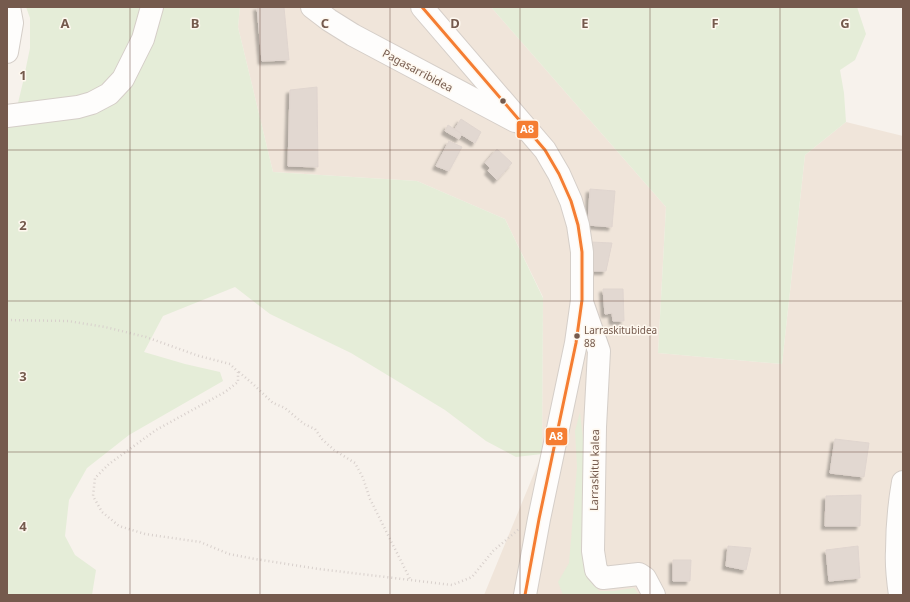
<svg xmlns="http://www.w3.org/2000/svg" width="910" height="602" viewBox="0 0 910 602" font-family="'Noto Sans',sans-serif">
  <defs>
    <filter id="shadow"><feDropShadow dx="-3.5" dy="3.5" stdDeviation="1" flood-color="#0004"/></filter>
  </defs>
  <rect width="100%" height="100%" fill="#f7f2ec"/>
  <polygon fill="#f0e5da" points="240,7 491,7 666,207 658,353 782,364 805,155 846,122 903,136 903,595 484,595 542,454 543,297 505,219 417,181 273,172 238,27"/>
  <g fill="#e5edd8">
    <polygon points="26,7 240,7 238,27 273,172 417,181 505,219 543,298 542,454 516,457 486,441 445,410 351,353 270,314 235,287 163,316 144,352 185,364 220,372 223,381 129,435 87,468 69,500 65,536 75,555 96,570 92,595 7,595 7,110 18,103 23,82 30,48 30,18"/>
    <polygon points="491,7 857,7 866,34 855,60 840,70 844,93 846,122 805,155 782,364 658,353 666,207"/>
    <polygon points="580,412 584,448 590,574 599,591 614,591 634,588 639,595 563,595 558,582 569,563 577,467 575,431"/>
  </g>
  <g fill="#e2d8d1" stroke="#e0d5cf" filter="url(#shadow)">
    <polygon points="257,7 284,7 289,60 262,61"/>
    <polygon points="317,87 318,167 288,166 290,90"/>
    <polygon points="461,119 481,132 475,143 454,130"/>
    <polygon points="448,125 462,134 459,139 445,131"/>
    <polygon points="449,141 462,147 449,171 436,166"/>
    <polygon points="497,149 512,163 497,180 488,171 490,168 485,163"/>
    <polygon points="590,189 615,191 612,227 588,225"/>
    <polygon points="591,242 612,243 606,271 592,271"/>
    <polygon points="603,289 623,289 624,321 613,321 612,313 605,314"/>
    <polygon points="835,439 869,443 864,477 830,473"/>
    <polygon points="861,495 860,526 825,526 826,496"/>
    <polygon points="728,546 751,548 746,570 726,566"/>
    <polygon points="858,546 860,578 829,581 826,550"/>
    <polygon points="673,560 691,560 690,581 673,581"/>
  </g>
  <g fill="none" stroke-linecap="round" stroke-linejoin="round">
    <defs>
      <g id="minor">
        <polyline points="312,7 329,20 353,35 515,121"/>
        <polyline points="422,7 545,150 559,174 571,201 578,225 582,252 582,300 576,343 539,519 525,595"/>
        <polyline points="7,52 12,23 9,7"/>
        <polyline points="7,116 78,107 92,103 109,94 123,79 143,39 152,7"/>
        <polyline points="583,305 599,351 595,427 593,551 596,570 603,578 639,574 645,578 654,595"/>
        <path d="M900,595C898,581 896,566 897,551C897,528 899,505 903,482"/>
      </g>
    </defs>
    <use href="#minor" stroke="#d5cec8" stroke-width="24"/>
    <g stroke="#d8d0cc" stroke-width="2.5" stroke-dasharray="1 3" stroke-linecap="butt">
      <polyline points="7,320 68,321 105,327 146,337 199,356 230,364 238,372 238,382 225,392 156,430 109,464 95,478 93,496 102,512 119,526 145,534 200,542 229,554 255,559 319,569 452,585 472,577 493,551 519,529"/>
      <polyline points="239,372 253,384 273,403 285,408 304,424 315,429 322,439 334,450 355,463 363,478 370,499 410,579"/>
    </g>
    <use href="#minor" stroke="#fefdfc" stroke-width="22"/>
    <defs>
      <polyline id="bus-1" points="422,7 545,150 559,174 571,201 578,225 582,252 582,300 576,343 539,519 525,595"/>
    </defs>
    <use href="#bus-1" stroke="#fef8ef" stroke-width="6"/>
    <use href="#bus-1" stroke="#f57d32" stroke-width="3"/>
  </g>
  <path fill="none" stroke="#755a4d" stroke-width="1" stroke-opacity="0.55" d="M130,7V595M260,7V595M390,7V595M520,7V595M650,7V595M780,7V595M7,150H903M7,301H903M7,452H903"/>
  <g fill="#755a4d" stroke="#fef8ef" stroke-width="1.5">
    <circle cx="503" cy="101" r="3.5"/>
    <circle cx="577" cy="336" r="3.5"/>
  </g>
  <g text-anchor="middle" dominant-baseline="central" stroke-width="3" stroke-linejoin="round" paint-order="stroke">
    <g font-size="10" fill="#755a4d" stroke="#fef8ef" text-anchor="start">
      <text x="584" y="330">Larraskitubidea<tspan x="584" dy="13">88</tspan></text>
    </g>
    <g font-size="11" fill="#755a4d" stroke="#fef8ef">
      <text transform="translate(418 70) rotate(28)">Pagasarribidea</text>
      <text transform="translate(594 470) rotate(-89)">Larraskitu kalea</text>
    </g>
  </g>
  <g font-size="13" text-anchor="middle" font-weight="bold" fill="#755a4d" stroke="#fef8ef" stroke-width="3" stroke-linejoin="round" paint-order="stroke">
    <text x="65" y="28">A</text>
    <text x="195" y="28">B</text>
    <text x="325" y="28">C</text>
    <text x="455" y="28">D</text>
    <text x="585" y="28">E</text>
    <text x="715" y="28">F</text>
    <text x="845" y="28">G</text>
    <text x="23" y="80">1</text>
    <text x="23" y="230">2</text>
    <text x="23" y="381">3</text>
    <text x="23" y="531">4</text>
  </g>
  <g stroke="#fef8ef" stroke-width="1.5">
    <rect x="516" y="120" width="23" height="19" rx="4" fill="#f57d32"/>
    <rect x="545" y="427" width="23" height="19" rx="4" fill="#f57d32"/>
  </g>
  <g font-size="11" text-anchor="middle" font-weight="bold" fill="#fff">
    <text x="527" y="133">A8</text>
    <text x="556" y="440">A8</text>
  </g>
  <rect width="910" height="602" fill="none" stroke="#755a4d" stroke-width="16"/>
</svg>
